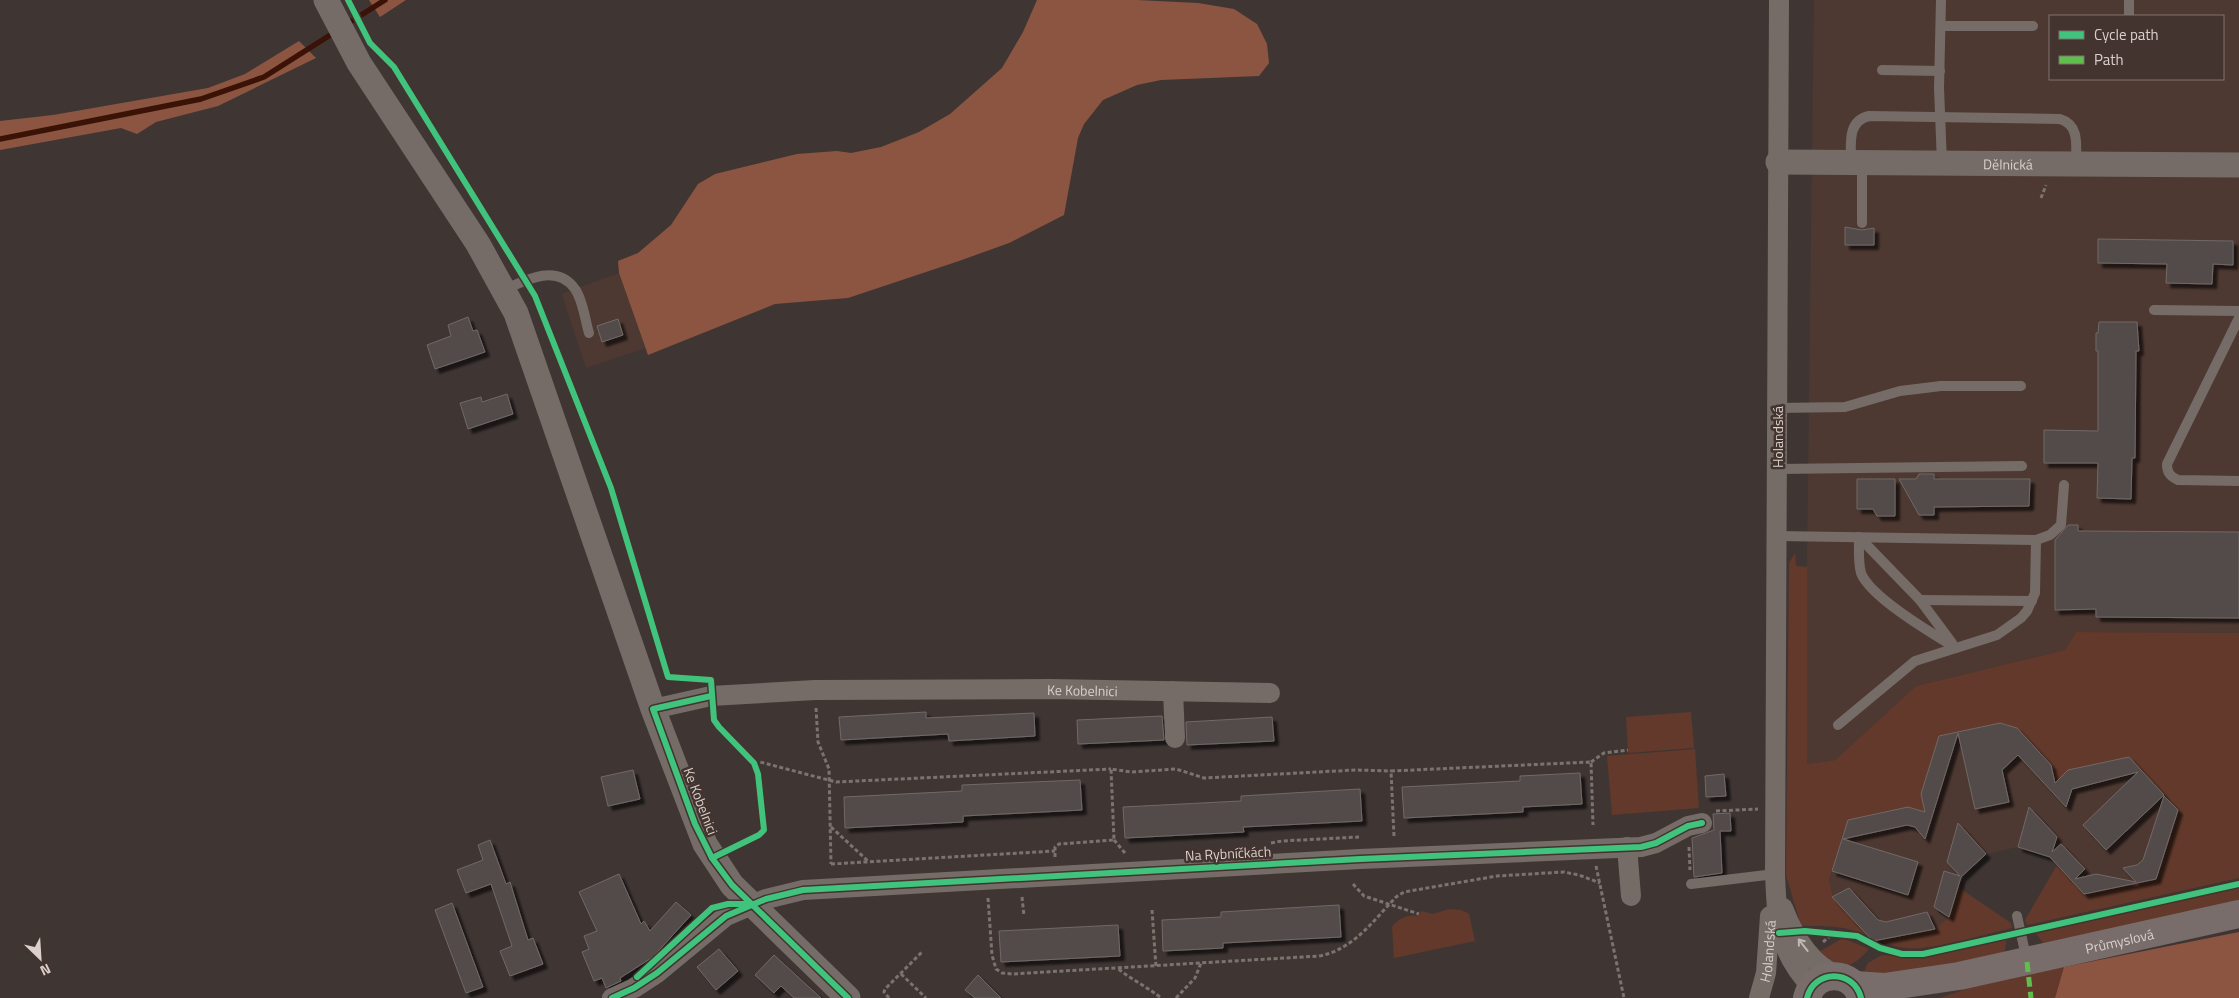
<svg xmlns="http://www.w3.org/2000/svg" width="2239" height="998" viewBox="0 0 2239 998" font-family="'Titillium Web',sans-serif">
  <defs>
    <filter id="shadow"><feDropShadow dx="4.5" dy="4.5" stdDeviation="1" flood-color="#0009"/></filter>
  </defs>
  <rect width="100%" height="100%" fill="#3f3634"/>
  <g fill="#4e3932" fill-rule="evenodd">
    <path d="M1814,0H2239V633L2076,632L2065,650L1916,686L1835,760L1807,764V567ZM2050,16H2223V79H2050Z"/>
    <polygon points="619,273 645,348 586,368 562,294"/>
    <polygon points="2000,723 2017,728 2052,765 2068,770 2119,759 2136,764 2171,802 2175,819 2159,869 2146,881 2096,892 2078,888 2050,857 2017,847 1986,854 1961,877 1949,917 1935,929 1885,939 1868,935 1833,897 1829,880 1844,830 1857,818 1908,807 1921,795 1936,745 1949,734"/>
  </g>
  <g fill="#62392a">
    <path d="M1795,553L1796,566L1807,567V764L1835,760L1916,686L2065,650L2076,632L2239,633V878L2027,925L2025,920L2057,865L2078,888L2096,892L2146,881L2175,819L2171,802L2136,764L2119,759L2068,770L2055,783L2052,765L2017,728L2000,723L1949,734L1936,745L1921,795L1925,812L1908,807L1857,818L1844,830L1829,880L1833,897L1868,935L1884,939L1935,929L1949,917L1958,887L2011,923L2012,928C1986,934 1930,951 1906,948C1887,946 1872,936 1855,931C1837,925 1819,926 1801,926L1786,875L1789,563Z"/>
    <polygon points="1691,712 1694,748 1628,753 1626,717"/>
    <polygon points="1695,749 1699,808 1612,815 1607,756"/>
    <polygon points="2239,887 2239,903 2045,946 2035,932"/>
    <path d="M1449,909L1461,910L1469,914L1475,941L1394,958L1392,927C1399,918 1408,914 1419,916L1421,911L1433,914Z"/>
    <path d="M1843,938L1869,949C1848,973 1842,968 1817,953Z"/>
    <polygon points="2007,938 2004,955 1935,971 1863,974 1868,963 1882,955 1915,958"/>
    <polygon points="2064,967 2055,998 1940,998 1980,984"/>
  </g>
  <g fill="#8c5542">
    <polygon points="369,0 406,0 380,17"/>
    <polygon points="1037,0 1137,0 1198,3 1234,9 1257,24 1267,44 1269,63 1259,76 1161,80 1137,85 1103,100 1084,124 1078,138 1064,215 1009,243 959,261 848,298 775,304 648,355 619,273 618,261 638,253 671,225 698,184 715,174 797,154 837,151 851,153 881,147 919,132 950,114 1002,68 1023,32"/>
    <polygon points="299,41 316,58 218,106 156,122 137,134 121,128 0,150 0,121 53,115 208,88 245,74"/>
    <polygon points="2239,932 2239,998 2055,998 2064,967"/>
  </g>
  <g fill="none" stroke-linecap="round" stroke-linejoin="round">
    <g stroke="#3a1306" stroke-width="5.5">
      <polyline points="347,24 385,0"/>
      <polyline points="0,139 201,99 264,77 335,32"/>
    </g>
  </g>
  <g fill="#524b48" stroke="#716967" filter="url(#shadow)">
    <polygon points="1845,227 1862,230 1874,228 1874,245 1845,245"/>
    <polygon points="2098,239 2233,241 2233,265 2213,264 2212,284 2166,283 2167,264 2098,263"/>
    <polygon points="468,317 473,331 477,330 485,352 435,369 427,345 451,336 448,325"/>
    <polygon points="618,319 623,335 602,342 597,326"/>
    <polygon points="2099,322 2137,322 2139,351 2136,351 2135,458 2132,458 2131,499 2097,498 2098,463 2044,463 2044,430 2098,431 2098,351 2096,351 2096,333 2098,333"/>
    <polygon points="507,394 513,414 468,429 460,403 481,397 482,402"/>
    <polygon points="1919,474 1934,474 1934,479 2030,479 2029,506 1934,507 1934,515 1919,515 1899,479 1916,479"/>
    <polygon points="1857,479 1895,479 1895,516 1877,516 1873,509 1857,509"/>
    <polygon points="2068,525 2078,525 2078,531 2239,532 2239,618 2096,617 2096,609 2055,610 2055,540"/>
    <polygon points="926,712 926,718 1034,713 1035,736 949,741 948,734 841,740 839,717"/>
    <polygon points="1162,716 1164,740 1078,744 1077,720"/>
    <polygon points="1272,717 1274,741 1187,745 1186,722"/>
    <polygon points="2000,723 2017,728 2051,765 2055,783 2068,770 2129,757 2164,795 2106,850 2083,825 2138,772 2072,789 2066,807 2018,755 2002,770 2009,802 1975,809 1958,733 1925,839 1915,827 1907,825 1843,839 1918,862 1908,895 1832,871 1848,820 1908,807 1925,812 1921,794 1939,736"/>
    <polygon points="633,770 640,799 608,806 601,777"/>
    <polygon points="1580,773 1582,804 1523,807 1523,812 1404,818 1402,787 1520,781 1520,776"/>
    <polygon points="1724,774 1726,796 1706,797 1705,776"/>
    <polygon points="1080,780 1082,810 963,816 963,822 845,828 844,797 962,791 962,785"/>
    <polygon points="1360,789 1362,821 1243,827 1244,832 1125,838 1123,807 1241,801 1241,796"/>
    <polygon points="2164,796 2178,810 2156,879 2084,894 2050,857 2018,847 2029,807 2057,837 2052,852 2061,844 2085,869 2075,879 2096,874 2136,882 2123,868 2137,865 2143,860"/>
    <polygon points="1730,813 1731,831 1720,831 1722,873 1694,877 1692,838 1714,830 1713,814"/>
    <polygon points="1958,823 1986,854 1961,877 1949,917 1934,907 1944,871 1960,876 1947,862"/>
    <polygon points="490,840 506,884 510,882 528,940 533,938 543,964 510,976 500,951 512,946 491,884 466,893 457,870 483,860 478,845"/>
    <polygon points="619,874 641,924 644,921 650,931 676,902 691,915 653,957 620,978 621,981 606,988 602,978 594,981 582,952 589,949 584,936 597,931 579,892"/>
    <polygon points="1849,888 1878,920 1886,922 1927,912 1935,929 1873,941 1832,897"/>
    <polygon points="452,903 483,987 466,993 435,910"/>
    <polygon points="1339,905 1341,937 1223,943 1223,948 1163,951 1162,920 1221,917 1221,912"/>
    <polygon points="1118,925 1120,956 1001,962 999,931"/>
    <polygon points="719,949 738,971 716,990 697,967"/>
    <polygon points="774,955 821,998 794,998 781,986 774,993 755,975"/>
    <polygon points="978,975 1001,998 975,998 965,990"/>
  </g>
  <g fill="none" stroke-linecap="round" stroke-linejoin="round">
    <g stroke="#7b7370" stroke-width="3" stroke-dasharray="4 2.5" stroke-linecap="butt">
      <polyline points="2041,198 2046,185"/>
      <polyline points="816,708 818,742 829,769 831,864"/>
      <path d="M713,714C719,735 741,743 752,761C764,779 762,809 764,830L759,835L733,848"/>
      <polyline points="1591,762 1604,753 1628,750"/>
      <polyline points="754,763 760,762 836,782 1111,769"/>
      <polyline points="1716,811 1758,809"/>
      <polyline points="831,827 869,862"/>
      <polyline points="1394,836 1391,771 1591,762 1593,825"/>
      <polyline points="1114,840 1125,853"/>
      <polyline points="1271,843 1282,841 1359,837"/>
      <polyline points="1689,847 1690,870"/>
      <polyline points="1055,857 1055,847 1059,844 1114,840 1111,769 1131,772 1176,769 1204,778 1355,770 1391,771"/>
      <polyline points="831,864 1055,851"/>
      <polyline points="1596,866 1624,998"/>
      <polyline points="1353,884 1364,896 1419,914"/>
      <polyline points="1022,897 1024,916"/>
      <path d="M988,898L992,955L996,969L1002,973L1012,974L1319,956C1353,950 1374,920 1396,897L1404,892L1497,876L1564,872L1579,875L1600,883"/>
      <polyline points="1152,910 1156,967"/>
      <polyline points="1823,942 1835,932"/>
      <path d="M1119,969C1121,973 1152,990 1161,998"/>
      <polyline points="901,974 926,998"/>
      <polyline points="889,998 884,992 885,989 923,951"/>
      <polyline points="1176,998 1195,978 1201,963"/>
    </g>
    <g stroke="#756c68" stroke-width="10">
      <polyline points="1941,0 1939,88 1942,163"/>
      <polyline points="2129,0 2129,15"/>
      <polyline points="1941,26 2033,26"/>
      <polyline points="1882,70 1940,71"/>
      <path d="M1851,162C1851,144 1847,121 1869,116L2060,119C2080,125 2076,146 2076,163"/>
      <polyline points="1862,223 1862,162"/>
      <path d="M504,290C525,280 557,263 575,289C583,300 585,320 589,333"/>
      <polyline points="2154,310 2239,311"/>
      <path d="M2239,318L2167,464C2167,473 2170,476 2178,480L2239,481"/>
      <polyline points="1777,408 1845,407 1900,391 1941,386 2021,386"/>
      <polyline points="1777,469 2022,466"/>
      <polyline points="1777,536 2036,540 2035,593 2027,611 2021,618 1997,635 1915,661 1838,725"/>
      <path d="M1859,537C1859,549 1858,562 1861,573C1870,597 1933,634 1956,648"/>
      <polyline points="1859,537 1920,600 1952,643"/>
      <polyline points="2036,540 2050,535 2061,525 2064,485"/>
      <polyline points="1920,600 2032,601"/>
      <polyline points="1691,884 1775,874"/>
      <polyline points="2017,916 2027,961"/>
    </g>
    <g stroke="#756c68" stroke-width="20">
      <path d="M1779,0L1775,874C1777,920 1778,952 1812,987"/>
      <polyline points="1173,691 1175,738"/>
      <path id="s1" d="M653,709L711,696L815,690L1050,689L1270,693"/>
      <polyline points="1627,847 1631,896"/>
      <path d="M1783,908C1793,934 1810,965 1839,976"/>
      <polyline points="612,998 634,988 657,973 726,916 766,899 803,890 1360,859 1641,847 1656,843 1688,826 1702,823"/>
      <path id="s2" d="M1759,998L1766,973L1770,916"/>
    </g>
    <g stroke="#756c68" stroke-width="25">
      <polyline points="326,0 359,63 478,244 516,313 653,709 705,844 732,885 848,998"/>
      <path id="s3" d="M1778,162L2239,165"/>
    </g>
    <g stroke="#786d6a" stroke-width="28">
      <path id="s4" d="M1855,985L1884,987L1959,976L2239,914"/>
      <path d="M1807,998C1814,969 1854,969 1861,998"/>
    </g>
    <polyline stroke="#5fbe4e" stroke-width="5" stroke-dasharray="10 5" stroke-linecap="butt" points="2027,962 2031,998"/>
    <defs>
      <g id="cycleway">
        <polyline points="348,0 370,43 394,67 535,296 611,488 668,677 711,680 714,720 719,727 754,763 758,774 764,830 759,835 712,858"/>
        <polyline points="711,696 653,709 695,824 712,858 732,885 848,998"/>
        <polyline points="1779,933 1805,931 1857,936 1880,948 1902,954 1923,954 2239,884"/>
        <polyline points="637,977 712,908 728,904 747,904"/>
        <polyline points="612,998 634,988 657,973 726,916 766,899 803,890 1360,859 1641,847 1656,843 1688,826 1702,823"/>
        <path d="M1807,998C1814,969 1854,969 1861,998"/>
      </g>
    </defs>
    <use href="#cycleway" stroke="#43342f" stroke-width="9"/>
    <use href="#cycleway" stroke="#40c37c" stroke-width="6"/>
  </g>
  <defs><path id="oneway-shaft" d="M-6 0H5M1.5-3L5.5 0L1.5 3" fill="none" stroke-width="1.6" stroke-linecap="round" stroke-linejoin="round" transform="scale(1.25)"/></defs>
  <use stroke="#c1b7b3" href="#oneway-shaft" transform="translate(1803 945) rotate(-128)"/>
  <g text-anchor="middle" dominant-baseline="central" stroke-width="5" stroke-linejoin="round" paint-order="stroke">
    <g font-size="14" fill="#dad0cc" stroke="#43342f">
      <text stroke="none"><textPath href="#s3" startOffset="230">Dělnická</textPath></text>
      <text transform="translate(1777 437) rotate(-90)">Holandská</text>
      <text stroke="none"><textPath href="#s1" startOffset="431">Ke Kobelnici</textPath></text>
      <text transform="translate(701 801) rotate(69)">Ke Kobelnici</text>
      <text transform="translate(1228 853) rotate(-3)">Na Rybníčkách</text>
      <text stroke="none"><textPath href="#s4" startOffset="269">Průmyslová</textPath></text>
      <text stroke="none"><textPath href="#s2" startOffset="48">Holandská</textPath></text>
    </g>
  </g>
  <rect x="2049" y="15" width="175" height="65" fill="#43342f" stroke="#7f726e"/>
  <rect x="2059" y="31" width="25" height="8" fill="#40c37c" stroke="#7f726e"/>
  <text x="2094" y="40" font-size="15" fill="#dad0cc">Cycle path</text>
  <rect x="2059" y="56" width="25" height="8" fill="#5fbe4e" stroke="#7f726e"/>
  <text x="2094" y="65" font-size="15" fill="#dad0cc">Path</text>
  <g transform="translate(40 958) rotate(155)" stroke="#43342f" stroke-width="4" paint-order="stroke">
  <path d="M0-4L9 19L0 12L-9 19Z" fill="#dad0cc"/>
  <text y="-8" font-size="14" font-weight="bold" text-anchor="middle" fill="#dad0cc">N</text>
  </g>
</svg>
